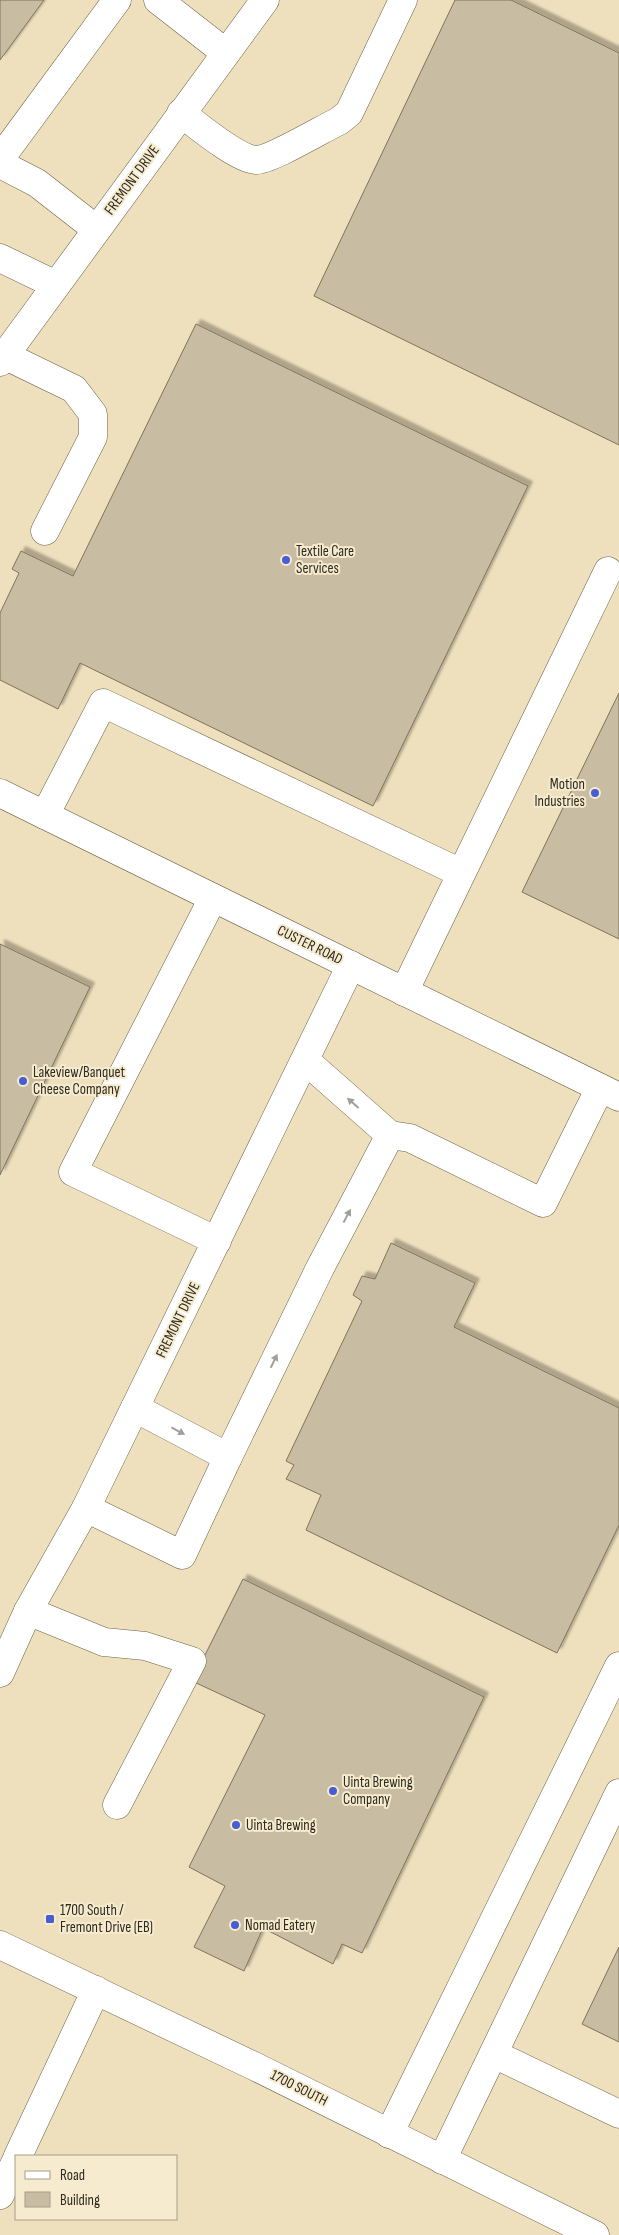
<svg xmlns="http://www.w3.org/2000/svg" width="619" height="2235" viewBox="0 0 619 2235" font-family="'Sofia Sans Condensed',sans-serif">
  <defs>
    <filter id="shadow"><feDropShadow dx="4.5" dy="-4.5" stdDeviation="1" flood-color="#0004"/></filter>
  </defs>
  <rect width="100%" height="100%" fill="#f6ebcf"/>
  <path fill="#eee0bd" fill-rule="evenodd" d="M0,0H619V2235H0ZM16,2156H176V2219H16Z"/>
  <g fill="#c8bda2" stroke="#7f745b" filter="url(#shadow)">
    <polygon points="0,0 44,0 0,60"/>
    <polygon points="455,0 511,0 619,53 619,445 314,296"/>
    <polygon points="196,324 528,486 373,806 80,663 58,709 0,680 0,613 19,573 12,569 21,551 73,576"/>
    <polygon points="619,693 619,939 522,892"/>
    <polygon points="0,944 90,987 0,1175"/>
    <polygon points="391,1243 475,1283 454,1327 619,1408 619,1525 557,1653 306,1530 321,1495 286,1479 294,1465 286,1461 362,1301 353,1295 362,1276 375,1279"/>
    <polygon points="243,1579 484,1697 362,1953 342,1944 333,1964 263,1928 244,1971 194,1947 225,1886 189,1867 265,1715 192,1681"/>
    <polygon points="619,1947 619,2042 582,2024"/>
  </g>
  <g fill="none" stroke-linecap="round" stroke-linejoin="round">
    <defs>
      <g id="minor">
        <polyline points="158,0 226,53"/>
        <path d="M181,113C197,125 237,159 256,160C271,160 322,129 339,121L349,113L403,0"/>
        <polyline points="0,159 117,0"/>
        <polyline points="0,164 37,183 96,229"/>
        <polyline points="0,258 56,285"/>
        <polyline points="4,355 74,389 93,414 93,437 45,531"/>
        <polyline points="0,362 265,0"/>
        <polyline points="0,793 619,1097"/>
        <polyline points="45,815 103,703 461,873"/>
        <polyline points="213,898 73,1172 217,1241"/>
        <polyline points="404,992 608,571"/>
        <polyline points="305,1060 390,1135"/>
        <polyline points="135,1408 228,1457 320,1268 390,1135 410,1138 543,1203 600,1088"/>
        <polyline points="86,1508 182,1555 228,1457"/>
        <polyline points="28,1611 104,1642 145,1646 192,1661 117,1805"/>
        <polyline points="0,1673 28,1611 86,1508 351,965"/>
        <polyline points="0,1945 254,2066 595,2235"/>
        <polyline points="494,2054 619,2114"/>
        <polyline points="389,2134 619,1666"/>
        <polyline points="18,2156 96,1990"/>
        <polyline points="442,2160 619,1793"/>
        <polyline points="0,2195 16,2161"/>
      </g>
    </defs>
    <use href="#minor" stroke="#6c6249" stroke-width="29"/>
    <use href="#minor" stroke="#fff" stroke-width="28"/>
  </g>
  <defs><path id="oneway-solid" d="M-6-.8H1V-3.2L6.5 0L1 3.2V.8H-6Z" transform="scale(1.25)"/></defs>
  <g fill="#a19f9a">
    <use href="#oneway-solid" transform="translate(353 1103) rotate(-139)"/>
    <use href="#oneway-solid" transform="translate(347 1216) rotate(-62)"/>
    <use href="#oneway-solid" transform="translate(274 1361) rotate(-64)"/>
    <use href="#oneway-solid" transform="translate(178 1431) rotate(28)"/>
  </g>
  <g fill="#475dd2" stroke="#f6ebcf" stroke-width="2">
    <circle cx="286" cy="560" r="5"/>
    <circle cx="595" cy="793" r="5"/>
    <circle cx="23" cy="1081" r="5"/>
    <circle cx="333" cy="1791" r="5"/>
    <circle cx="236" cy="1825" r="5"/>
    <rect x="45" y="1914" width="10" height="10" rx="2.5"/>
    <circle cx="235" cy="1925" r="5"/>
  </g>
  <g text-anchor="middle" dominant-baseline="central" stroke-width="4" stroke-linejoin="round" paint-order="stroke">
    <g font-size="15" fill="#2e2a1f" stroke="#f6ebcf">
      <text transform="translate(132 180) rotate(-54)">FREMONT DRIVE</text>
      <text transform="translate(310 945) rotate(26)">CUSTER ROAD</text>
      <text transform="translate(178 1320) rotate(-64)">FREMONT DRIVE</text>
      <text transform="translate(299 2088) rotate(27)">1700 SOUTH</text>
    </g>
    <g font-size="15" fill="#2e2a1f" stroke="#f6ebcf" text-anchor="start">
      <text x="296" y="551">Textile Care<tspan x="296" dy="17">Services</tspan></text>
      <text x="585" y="784" text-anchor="end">Motion<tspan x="585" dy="17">Industries</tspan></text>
      <text x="33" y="1072">Lakeview/Banquet<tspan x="33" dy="17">Cheese Company</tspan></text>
      <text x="343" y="1782">Uinta Brewing<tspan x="343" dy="17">Company</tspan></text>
      <text x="246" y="1825">Uinta Brewing</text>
      <text x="60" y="1910">1700 South /<tspan x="60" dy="17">Fremont Drive (EB)</tspan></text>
      <text x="245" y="1925">Nomad Eatery</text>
    </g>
  </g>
  <rect x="15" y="2155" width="162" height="65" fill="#f6ebcf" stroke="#a69e89"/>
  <rect x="25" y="2171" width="25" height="8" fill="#ffffff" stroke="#a69e89"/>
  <text x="60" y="2180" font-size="15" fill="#2e2a1f">Road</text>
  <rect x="25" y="2192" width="25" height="15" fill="#c8bda2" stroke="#a69e89"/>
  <text x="60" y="2205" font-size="15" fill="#2e2a1f">Building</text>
</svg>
